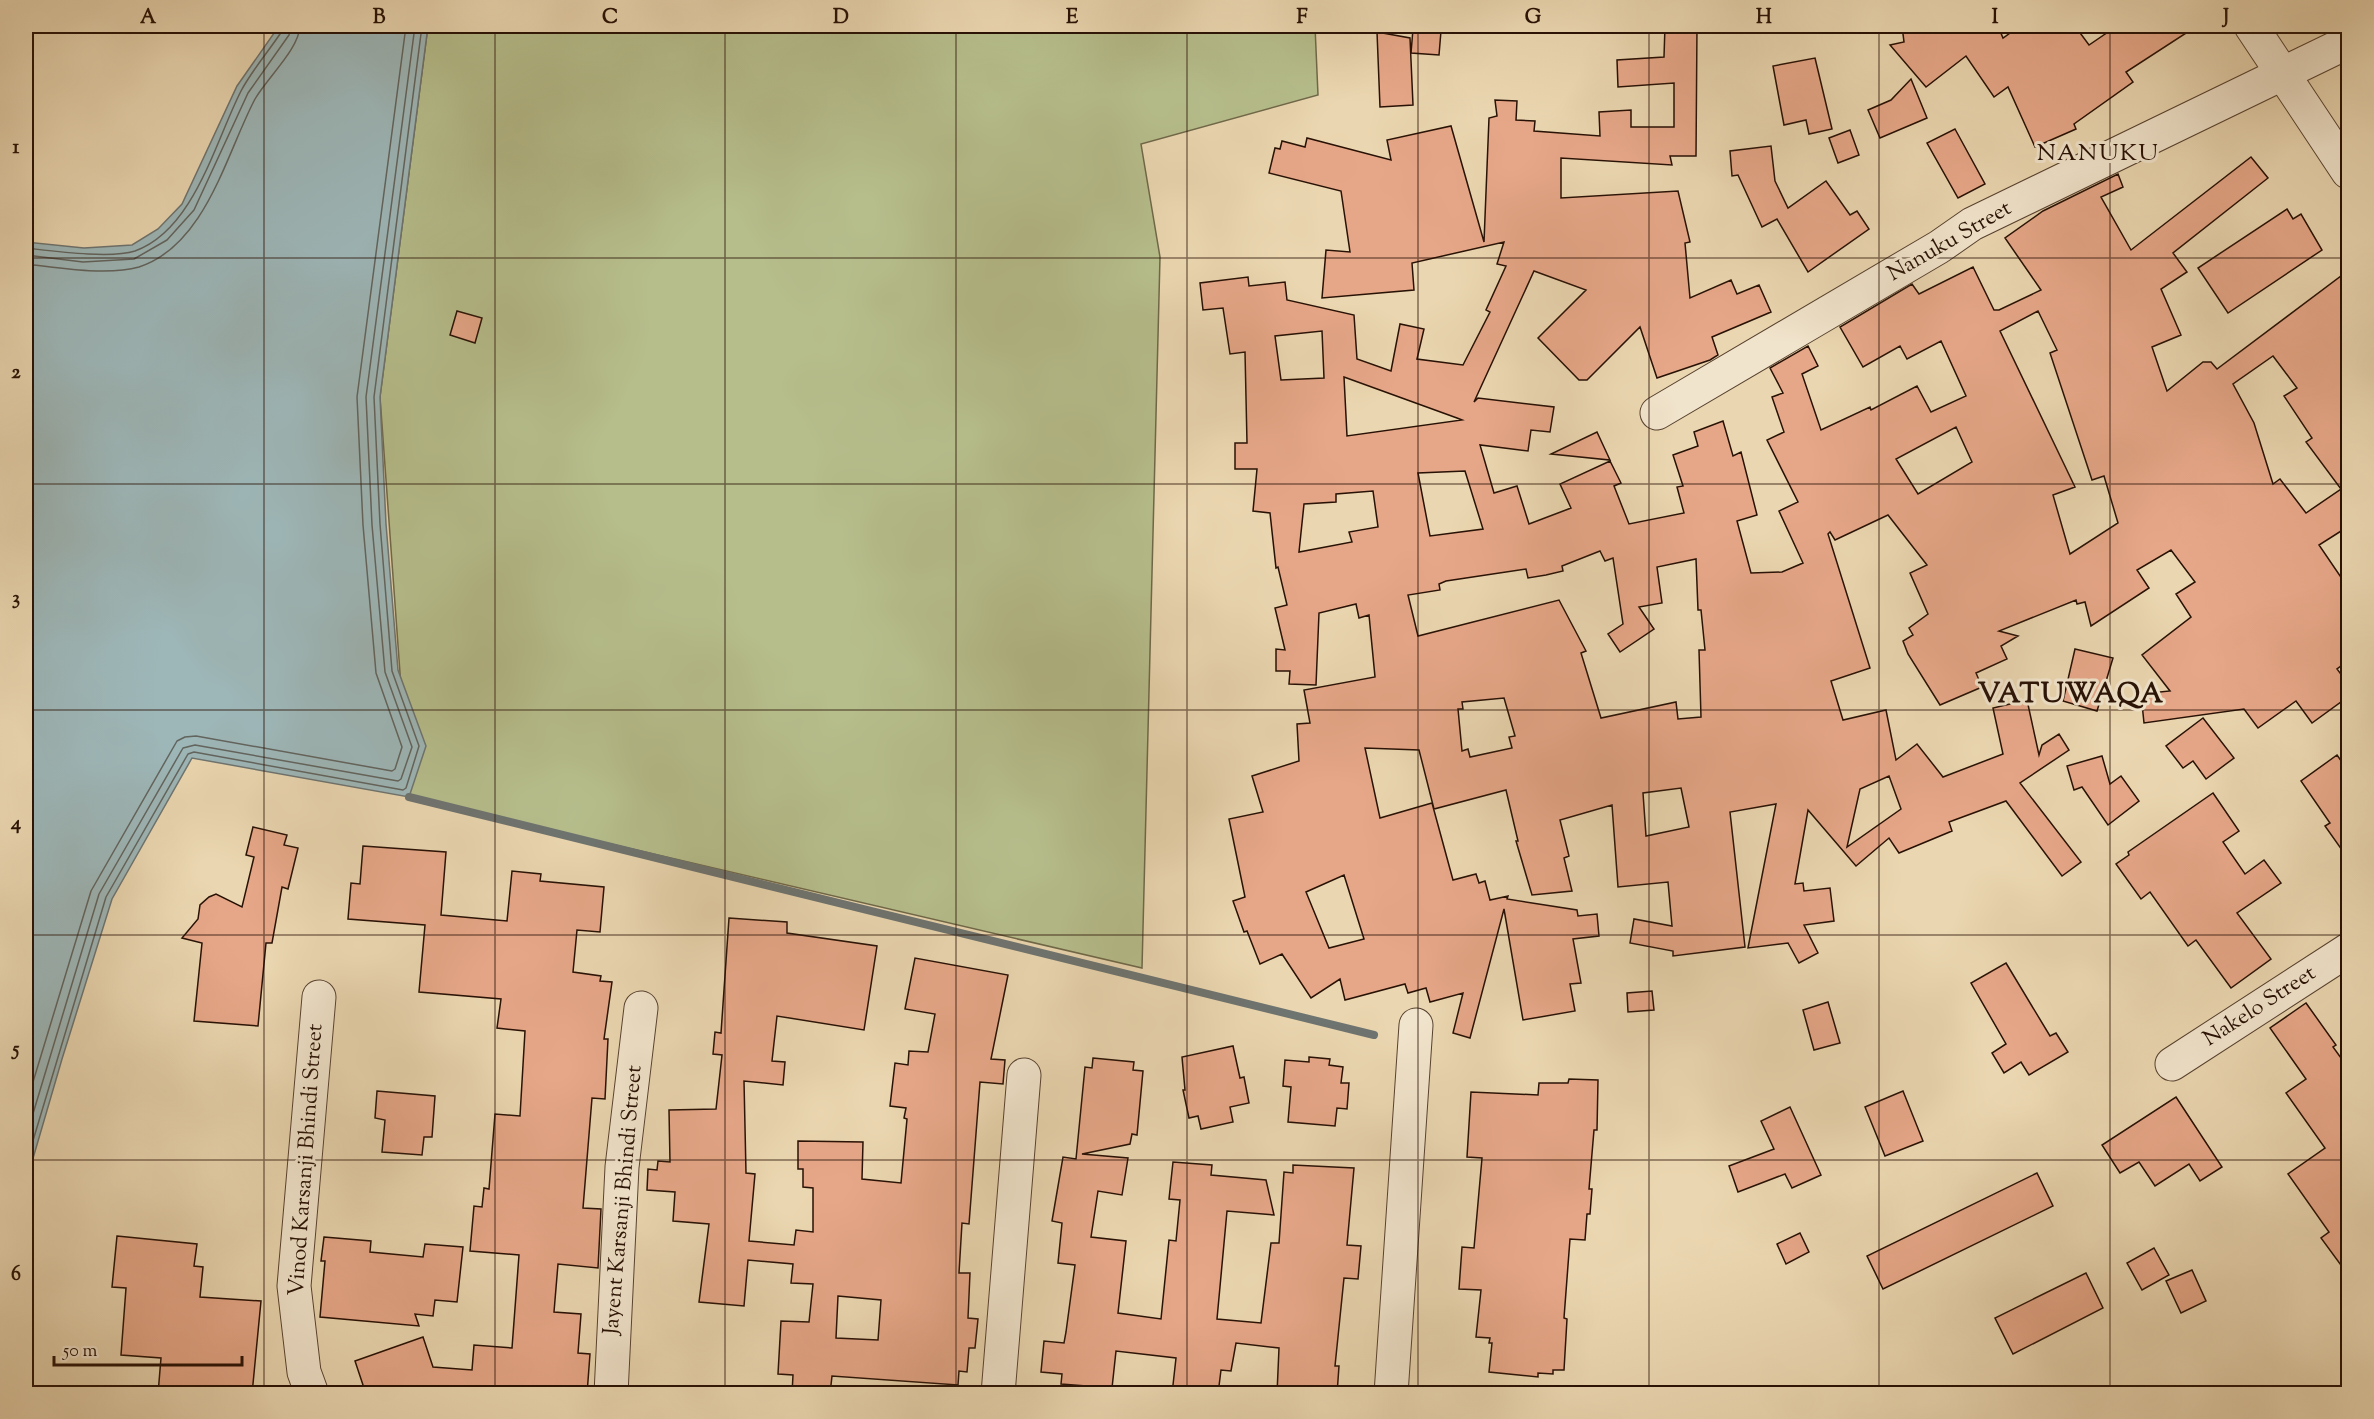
<svg xmlns="http://www.w3.org/2000/svg" width="2374" height="1419" viewBox="0 0 2374 1419" font-family="'Sorts Mill Goudy',serif">
  <rect width="100%" height="100%" fill="#ead6b0"/>
  <filter id="stains"><feTurbulence type="fractalNoise" baseFrequency=".00333" numOctaves="4"/><feColorMatrix values="0 0 0 0 .2 0 0 0 0 .09 0 0 0 0 .02 0 0 0 .5 -.17"/></filter>
  <radialGradient id="worn" r=".72"><stop offset=".6" stop-color="#630" stop-opacity="0"/><stop offset="1" stop-color="#630" stop-opacity=".3"/></radialGradient>
  <polygon fill="#b6be8c" stroke="#6f6848" stroke-width="1.5" points="428,26 1315,26 1318,95 1141,144 1160,257 1142,968 409,797 380,397"/>
  <polygon fill="#9db6b7" stroke="#6e7470" stroke-width="1.5" points="279,26 428,26 380,397 386,524 398,670 426,746 409,797 192,758 112,899 62,1059 29,1172 26,1324 26,242 84,248 132,245 158,229 182,204 237,86"/>
  <g fill="none" stroke-linecap="round" stroke-linejoin="round">
    <g stroke="#62645e" stroke-width="1.5">
      <path d="M26,248C53,251 110,259 135,251C194,230 215,142 241,91C252,70 269,51 282,31L283,26"/>
      <polyline points="26,255 83,262 134,259 167,240 194,210 248,93 289,35 291,26"/>
      <path d="M26,264C58,268 108,276 139,267C206,245 226,154 255,99C267,78 299,49 300,26"/>
      <polyline points="26,1105 91,891 177,741 185,737 196,736 392,771 395,769 402,747 376,673 363,525 357,397 406,26"/>
      <polyline points="26,1137 99,894 183,748 195,745 398,781 401,779 412,747 385,672 372,525 366,397 415,26"/>
      <polyline points="26,1164 106,897 188,754 194,752 403,790 406,788 419,746 392,671 380,524 374,397 422,26"/>
    </g>
    <polyline stroke="#6e7470" stroke-width="8" points="409,797 1374,1035"/>
  </g>
  <g fill="#e6a788" stroke="#281105" stroke-width="1.5" fill-rule="evenodd">
    <path d="M1665,26H1697L1696,156H1670L1672,165L1561,158V198L1678,191L1690,242L1685,243L1690,298L1731,280L1737,294L1759,285L1771,312L1712,337L1718,355L1710,360L1657,378L1640,327L1587,380H1579L1538,338L1586,290L1534,271L1474,402L1478,398L1554,407L1550,432L1531,430L1528,451L1480,445L1494,493L1517,486L1529,524L1571,508L1560,484L1610,461L1621,483L1614,486L1629,524L1684,513L1677,487L1683,486L1673,455L1698,446L1694,432L1723,421L1733,456L1741,452L1757,515L1737,521L1751,573L1782,572L1803,563L1779,511L1798,502L1767,440L1784,432L1772,397L1783,393L1770,368L1808,346L1818,366L1802,374L1821,430L1870,407L1871,410L1917,386L1931,412L1966,396L1941,341L1907,359L1900,346L1863,367L1840,327L1912,284L1919,294L1973,267L1994,310H1999L2041,290L2005,238L2043,211L2118,174L2123,187L2101,197L2131,250L2251,157L2268,178L2173,253L2187,272L2161,289L2181,335L2152,347L2167,391L2203,362H2211L2217,369L2349,270V526L2319,545L2349,589V660L2337,669L2349,685V696L2312,723L2296,701L2258,728L2244,709L2144,723L2141,694L2170,691L2142,655L2191,617L2176,594L2195,582L2171,550L2137,570L2149,588L2091,626L2085,602L2077,604L2076,600L1999,631L2018,636L2001,646L2007,659L1976,673L1982,687L1940,705L1908,654L1903,641L1913,635L1909,628L1928,614L1910,573L1927,565L1888,515L1835,540L1830,532L1828,534L1870,668L1831,681L1843,720L1886,710L1896,760L1917,744L1943,777L2003,754L1993,708L2027,700L2039,755L2042,745L2059,734L2069,750L2020,783L2081,862L2062,876L2006,801L1949,822L1952,831L1899,853L1889,838L1856,866L1808,810L1795,884L1803,883L1804,891L1830,888L1834,921L1804,925L1818,953L1799,963L1788,943L1748,948L1776,804L1730,812L1745,947L1673,956V951L1630,943L1634,919L1672,926L1668,882L1618,887L1612,805L1560,820L1569,856L1564,858L1572,891L1532,895L1516,841H1518L1506,790L1434,809L1419,750L1365,748L1380,818L1432,803L1453,880L1476,874L1479,883L1485,881L1490,900L1508,896L1507,899L1577,910L1578,916L1597,914L1599,936L1573,939L1581,983L1570,984L1575,1011L1523,1020L1504,909L1470,1038L1453,1033L1463,993L1430,1002L1426,988L1408,993L1405,984L1345,1000L1340,979L1311,998L1282,954L1260,964L1247,931L1244,932L1233,901L1245,897L1229,819L1263,812L1252,776L1299,761L1297,724L1310,723L1304,690L1375,677L1369,615L1359,618L1356,604L1319,613L1316,685L1289,684L1290,671H1276V649L1285,650L1275,608L1287,605L1278,567L1276,568L1270,513L1253,511L1257,469H1235V443H1247L1245,352L1230,354L1223,308L1203,310L1200,283L1248,277L1249,286L1285,282L1287,300L1354,315L1357,359L1391,371L1400,324L1424,329L1417,359L1463,365L1490,312L1486,310L1506,266L1497,264L1504,242L1412,263L1414,290L1322,298L1326,250L1350,252L1341,191L1269,173L1275,148L1280,149L1282,141L1305,147L1307,138L1391,160L1387,140L1451,126L1484,242L1489,118L1497,116L1495,100L1517,101L1516,120L1535,121L1534,131L1600,136L1599,112L1631,110V127H1674V83L1618,87L1617,60L1664,57ZM2038,311L2057,350L2050,353L2092,480L2104,476L2118,523L2070,554L2053,495L2075,487L2000,331ZM1322,331L1324,378L1281,380L1275,336ZM2273,356L2297,388L2284,396L2312,438L2306,442L2341,489L2306,513L2280,479L2273,484L2254,423L2233,384ZM1344,377L1457,418L1462,420L1347,436ZM1956,427L1972,462L1918,494L1896,459ZM1465,471L1483,529L1430,536L1418,473ZM1373,491L1378,527L1349,532L1352,542L1299,552L1304,504L1336,502V494ZM1600,551L1605,561L1613,558L1623,624L1608,634L1620,652L1654,629L1639,607L1662,603L1657,567L1696,559L1698,610H1701L1705,650H1699L1701,717L1678,719L1676,702L1601,718L1581,653L1586,651L1559,600L1418,636L1408,595L1440,590L1439,584L1446,581L1526,569L1528,578L1546,575L1563,571L1562,566ZM1504,698L1515,736L1509,737L1512,748L1470,757L1468,749L1462,751L1458,709H1463L1462,702ZM1889,776L1901,809L1847,847L1860,789ZM1681,788L1689,827L1646,836L1643,793ZM1344,875L1364,939L1329,948L1306,892Z"/>
    <polygon points="1902,26 1998,26 2003,38 2020,26 2075,26 2089,45 2117,26 2197,26 2126,72 2133,82 2074,124 2076,129 2035,147 2008,87 1994,97 1966,56 1926,87 1890,45 1904,42"/>
    <polygon points="1413,29 1441,31 1439,55 1411,53"/>
    <polygon points="1377,32 1410,38 1413,105 1380,107"/>
    <polygon points="1815,58 1832,129 1809,134 1806,120 1784,125 1773,66"/>
    <polygon points="1911,79 1927,118 1880,138 1868,110 1891,100"/>
    <polygon points="1955,129 1985,184 1958,198 1927,143"/>
    <polygon points="1850,130 1859,155 1838,163 1829,138"/>
    <polygon points="1771,146 1775,181 1788,208 1826,181 1850,215 1857,211 1869,229 1808,272 1777,219 1762,227 1738,175 1732,176 1730,151"/>
    <polygon points="2287,209 2293,219 2301,214 2322,250 2228,313 2198,268"/>
    <polygon points="457,311 482,318 475,343 450,335"/>
    <polygon points="1597,432 1610,460 1551,454"/>
    <polygon points="2075,649 2113,658 2097,711 2063,701"/>
    <polygon points="2203,718 2234,758 2206,779 2193,761 2183,768 2166,746"/>
    <polygon points="2337,755 2349,772 2349,860 2325,826 2330,823 2301,781"/>
    <polygon points="2102,756 2110,784 2121,776 2139,801 2108,825 2082,787 2074,790 2067,766"/>
    <polygon points="2213,793 2239,831 2223,842 2245,874 2264,860 2281,883 2237,913 2271,959 2231,988 2196,940 2188,946 2150,892 2141,899 2116,864 2129,855 2128,852"/>
    <polygon points="253,827 287,835 284,845 298,848 288,889 282,887 272,943 266,943 258,1026 194,1021 202,943 182,938 198,919 200,905 209,897 216,894 242,907 254,857 246,855"/>
    <polygon points="363,846 446,852 441,915 507,921 512,871 541,874 540,881 604,887 600,932 577,930 573,972 601,976 600,981 612,982 604,1039 608,1039 605,1099 592,1098 583,1208 601,1209 598,1268 558,1264 554,1312 581,1314 578,1353 590,1354 587,1394 366,1394 355,1361 423,1337 433,1367 472,1370 474,1345 512,1348 519,1255 470,1251 474,1206 482,1207 484,1188 489,1189 495,1114 520,1116 525,1031 497,1028 501,999 419,992 425,925 348,919 351,883 360,884"/>
    <path d="M729,918L787,922V933L877,946L864,1030L777,1016L772,1061L785,1062L783,1085L744,1081L746,1173L755,1174L749,1241L794,1245L796,1230L813,1232V1188L803,1187V1169H798V1141L863,1142L862,1179L901,1183L907,1119L904,1118L906,1108L890,1106L895,1063L908,1065L909,1051L928,1052L935,1014L905,1009L915,958L1008,975L991,1059L1005,1060L1003,1084L980,1082L969,1224L962,1223L959,1273H970L968,1318L978,1319L975,1348H969L967,1372L959,1371L958,1385L832,1376L830,1394H792L793,1375L778,1374L781,1321L809,1322L813,1284L791,1283L793,1264L748,1260L744,1306L699,1302L709,1224L673,1221L675,1192L647,1190L648,1169L657,1170L658,1161L670,1162L669,1110L716,1109L722,1055L713,1054L715,1032L721,1033ZM838,1296L881,1300L878,1340L836,1338Z"/>
    <polygon points="2006,963 2050,1036 2056,1033 2068,1052 2029,1075 2021,1062 2004,1073 1992,1053 2006,1044 1971,983"/>
    <polygon points="1652,991 1654,1010 1628,1012 1627,993"/>
    <polygon points="1828,1002 1840,1043 1814,1050 1803,1010"/>
    <polygon points="2306,1003 2336,1045 2333,1047 2349,1069 2349,1276 2321,1238 2329,1232 2288,1174 2325,1148 2286,1093 2306,1079 2270,1028"/>
    <polygon points="1233,1046 1240,1078 1244,1077 1249,1103 1230,1107 1233,1122 1201,1129 1198,1116 1189,1118 1183,1090 1185,1090 1182,1057"/>
    <polygon points="1309,1057 1330,1059 1329,1065 1343,1067 1341,1083 1349,1083 1347,1109 1337,1108 1335,1126 1288,1122 1291,1087 1283,1086 1285,1060 1309,1062"/>
    <polygon points="1093,1058 1134,1062 1133,1070 1143,1071 1137,1135 1132,1134 1130,1144 1082,1154 1128,1158 1122,1195 1098,1191 1091,1237 1126,1241 1118,1313 1161,1319 1169,1240 1176,1241 1180,1200 1169,1199 1173,1162 1212,1165 1211,1175 1266,1180 1274,1215 1227,1211 1217,1319 1261,1323 1271,1243 1279,1243 1284,1172 1293,1173 1293,1165 1354,1168 1347,1245 1361,1246 1358,1279 1344,1278 1335,1366 1339,1366 1337,1394 1277,1394 1279,1348 1236,1343 1231,1371 1221,1370 1218,1394 1172,1394 1176,1358 1116,1351 1112,1388 1061,1384 1062,1374 1041,1372 1044,1341 1064,1343 1066,1332 1075,1265 1058,1263 1062,1223 1052,1221 1063,1157 1076,1159 1085,1067 1092,1068"/>
    <polygon points="1569,1079 1598,1080 1597,1130 1594,1130 1589,1189 1592,1189 1590,1214 1587,1214 1585,1240 1570,1239 1564,1318 1567,1319 1564,1370 1553,1370 1553,1374 1538,1373 1538,1377 1489,1372 1492,1343 1489,1343 1490,1338 1476,1337 1481,1290 1459,1289 1462,1247 1474,1248 1482,1158 1467,1157 1471,1092 1538,1095 1539,1083 1568,1083"/>
    <polygon points="377,1091 435,1096 432,1137 424,1137 422,1155 382,1152 385,1120 375,1118"/>
    <polygon points="1903,1091 1923,1141 1885,1156 1865,1107"/>
    <polygon points="2176,1097 2222,1167 2200,1181 2189,1164 2155,1186 2139,1162 2120,1173 2102,1145"/>
    <polygon points="1790,1107 1821,1175 1792,1188 1785,1174 1738,1192 1729,1166 1774,1149 1761,1121"/>
    <polygon points="2037,1173 2053,1206 1883,1289 1867,1256"/>
    <polygon points="1800,1233 1809,1252 1786,1264 1777,1244"/>
    <polygon points="117,1236 197,1244 194,1266 203,1267 200,1297 261,1301 252,1394 158,1394 161,1358 121,1355 126,1288 112,1287"/>
    <polygon points="324,1237 371,1241 370,1252 423,1257 425,1244 463,1247 457,1302 435,1300 433,1316 415,1314 419,1326 320,1317 325,1261 321,1261"/>
    <polygon points="2154,1248 2169,1275 2142,1290 2127,1263"/>
    <polygon points="2192,1270 2206,1301 2181,1313 2166,1281"/>
    <polygon points="2086,1273 2103,1308 2013,1354 1995,1318"/>
  </g>
  <g fill="none" stroke-linecap="round" stroke-linejoin="round">
    <defs>
      <g id="minor">
        <polyline points="2251,26 2348,172"/>
        <polyline points="1657,413 1939,247 1972,224 2348,42"/>
        <polyline points="2172,1064 2348,950"/>
        <polyline points="312,1394 304,1372 294,1286 319,997"/>
        <polyline points="611,1394 622,1167 641,1008"/>
        <polyline points="998,1394 1024,1075"/>
        <polyline points="1391,1394 1416,1025"/>
      </g>
    </defs>
    <use href="#minor" stroke="#584230" stroke-width="35"/>
    <use href="#minor" stroke="#f1e4cc" stroke-width="33"/>
  </g>
  <path fill="none" stroke="#281105" stroke-width="1.5" stroke-opacity="0.55" d="M264,26V1394M495,26V1394M725,26V1394M956,26V1394M1187,26V1394M1418,26V1394M1649,26V1394M1879,26V1394M2110,26V1394M26,258H2348M26,484H2348M26,710H2348M26,935H2348M26,1160H2348"/>
  <g text-anchor="middle" dominant-baseline="central" stroke-width="6" stroke-linejoin="round" paint-order="stroke">
    <g font-size="22" fill="#281105" stroke="#f1e4cc">
      <text transform="translate(1950 242) rotate(-30)">Nanuku Street</text>
      <text transform="translate(2260 1007) rotate(-33)">Nakelo Street</text>
      <text transform="translate(307 1160) rotate(-86)">Vinod Karsanji Bhindi Street</text>
      <text transform="translate(624 1200) rotate(-85)">Jayent Karsanji Bhindi Street</text>
    </g>
    <g font-size="24" letter-spacing="1.5" fill="#281105" stroke="#f1e4cc">
      <text x="2098" y="154">NANUKU</text>
    </g>
    <g font-size="28" font-weight="bold" letter-spacing="1.5" fill="#281105" stroke="#f1e4cc">
      <text x="2071" y="695">VATUWAQA</text>
    </g>
  </g>
  <rect width="2374" height="1419" fill="none" stroke="#ead6b0" stroke-width="66"/>
  <path d="M54 1356v9h188v-9" fill="none" stroke="#281105" stroke-width="3"/>
  <text x="63" y="1356" font-size="18" fill="#281105" stroke="#f1e4cc" stroke-width="4.5" paint-order="stroke">50 m</text>
  <rect x="33" y="33" width="2308" height="1353" fill="none" stroke="#281105" stroke-width="2"/>
  <g font-size="20" text-anchor="middle" font-weight="bold" fill="#281105">
    <text x="148" y="23">A</text>
    <text x="379" y="23">B</text>
    <text x="610" y="23">C</text>
    <text x="841" y="23">D</text>
    <text x="1072" y="23">E</text>
    <text x="1302" y="23">F</text>
    <text x="1533" y="23">G</text>
    <text x="1764" y="23">H</text>
    <text x="1995" y="23">I</text>
    <text x="2226" y="23">J</text>
    <text x="16" y="153">1</text>
    <text x="16" y="378">2</text>
    <text x="16" y="604">3</text>
    <text x="16" y="829">4</text>
    <text x="16" y="1055">5</text>
    <text x="16" y="1280">6</text>
  </g>
  <rect width="100%" height="100%" filter="url(#stains)"/>
  <rect width="100%" height="100%" fill="url(#worn)"/>
</svg>
